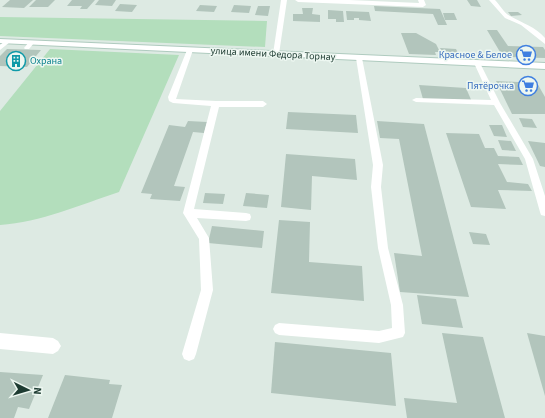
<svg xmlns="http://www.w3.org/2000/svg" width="545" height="418" viewBox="0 0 545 418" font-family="'Source Sans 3',sans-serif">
  <rect width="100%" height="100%" fill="#ddeae3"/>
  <g fill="#b3debc">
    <polygon points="0,17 267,21 265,47 0,36"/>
    <path d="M50,49L179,55L119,192C80,205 41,222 0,225V111Z"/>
  </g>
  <g fill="#b2c5bc">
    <polygon points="10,0 33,0 24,8 2,7"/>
    <polygon points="36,0 55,0 48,7 29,7"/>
    <polygon points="72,0 95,0 87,9 80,9 82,6 67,6"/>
    <polygon points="99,0 116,0 112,6 95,5"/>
    <polygon points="467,0 477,0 481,7 471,6"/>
    <polygon points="120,4 137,5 132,12 115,11"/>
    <polygon points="200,5 217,6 214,12 196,11"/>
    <polygon points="234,5 251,6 249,13 231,12"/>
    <polygon points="258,6 270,6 268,16 255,15"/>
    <polygon points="374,6 440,9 447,25 438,25 433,14 375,11"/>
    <polygon points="302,8 313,8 312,14 320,15 320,22 293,21 293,14 303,14"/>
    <polygon points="328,10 343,11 344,22 336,22 336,19 328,19"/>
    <polygon points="346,11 369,12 371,21 359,20 359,18 354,18 354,20 347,20"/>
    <polygon points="508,12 518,12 522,15 511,16"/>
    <polygon points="443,13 454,13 457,20 445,20"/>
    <polygon points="487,30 497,30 508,46 543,47 545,50 545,58 503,57"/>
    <polygon points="401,33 416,33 436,44 440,52 435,52 436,55 409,54"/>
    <polygon points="440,48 456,49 458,53 442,52"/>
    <polygon points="7,49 41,50 27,67 0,66 0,56"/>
    <polygon points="496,81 537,83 545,97 545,114 512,114"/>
    <polygon points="419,85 466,88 472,102 423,99"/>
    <polygon points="288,112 356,115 358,133 286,129"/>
    <polygon points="519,118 532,119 537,128 523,127"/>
    <polygon points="188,121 207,122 204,133 193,132 174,186 185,187 180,201 150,199 152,194 141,193 169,125 185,127"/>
    <polygon points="377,121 424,124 469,297 400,292 394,253 422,256 399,139 380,138"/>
    <polygon points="489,125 502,125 507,137 494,136"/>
    <polygon points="446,133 479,134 485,148 494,148 498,156 519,157 523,165 498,164 507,182 528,184 532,191 498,190 506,209 471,207"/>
    <polygon points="498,140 511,141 516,151 502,150"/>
    <polygon points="528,141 545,143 545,167 540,166"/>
    <polygon points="286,154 355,159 357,180 312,176 311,210 281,207"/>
    <polygon points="205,193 225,194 223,204 203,203"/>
    <polygon points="246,193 269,195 267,208 243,206"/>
    <polygon points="279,220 310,222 309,262 362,266 364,301 271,293"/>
    <polygon points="212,226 264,231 262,248 208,243"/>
    <polygon points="469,232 486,234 490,245 473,244"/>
    <polygon points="417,295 456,299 463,328 422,324"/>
    <polygon points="442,333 483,337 505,418 407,418 404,398 457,403"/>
    <polygon points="527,333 545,336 545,396"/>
    <polygon points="275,342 391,353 396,406 271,393"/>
    <polygon points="0,372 43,375 29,409 18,407 14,418 0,418"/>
    <polygon points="65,375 110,380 109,384 122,385 112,418 48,418"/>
  </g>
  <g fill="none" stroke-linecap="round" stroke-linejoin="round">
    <defs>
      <polygon id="secondary" points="0,39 545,63 545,69 0,43"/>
    </defs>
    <use href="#secondary" stroke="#afcbbf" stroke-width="2"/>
    <g fill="#fff" fill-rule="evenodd">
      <polygon points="281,0 287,0 279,54 276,56 273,54"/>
      <path d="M489,0H495C500,5 504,13 510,16C522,23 536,27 545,38V44L521,25L505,18Z"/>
      <polygon points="5,41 10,42 0,50 0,45"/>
      <polygon points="29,42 34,43 29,49 25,49 24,48"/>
      <polygon points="190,48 193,50 176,99 216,101 263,101 267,104 263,107 219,107 194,209 246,213 250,214 251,217 250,220 246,221 197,218 209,238 213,290 196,354 194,359 189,361 184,359 182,354 201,290 199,239 183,213 211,106 173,103 169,101 168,97 187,50"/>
      <polygon points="359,56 362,58 383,165 381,187 388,248 403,305 405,333 403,337 379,343 279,335 275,333 273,329 275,325 279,323 379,331 392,328 391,305 378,248 371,187 373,165 356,58"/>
      <polygon points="477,61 480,63 500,103 533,159 545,196 545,216 541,215 540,212 525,159 494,105 416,102 412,100 416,98 491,100 474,63"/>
    </g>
    <g fill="#fff" fill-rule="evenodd">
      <polygon points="295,0 349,0 419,3 418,0 424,0 426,5 423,7 298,2"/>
      <polygon points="0,333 53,338 58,341 61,346 58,351 53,354 0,349"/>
    </g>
    <use href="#secondary" fill="#fff" fill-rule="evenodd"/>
  </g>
  <defs>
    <symbol id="supermarket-ring" viewBox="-11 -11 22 22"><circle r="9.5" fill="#edf7f1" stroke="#3f7fe0" stroke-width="1.5"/><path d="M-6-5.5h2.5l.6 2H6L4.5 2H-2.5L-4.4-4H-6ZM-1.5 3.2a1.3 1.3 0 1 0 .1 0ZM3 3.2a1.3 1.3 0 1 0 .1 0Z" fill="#3f7fe0"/></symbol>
    <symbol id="building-ring" viewBox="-11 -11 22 22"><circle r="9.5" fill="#edf7f1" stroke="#0f9aa8" stroke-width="1.5"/><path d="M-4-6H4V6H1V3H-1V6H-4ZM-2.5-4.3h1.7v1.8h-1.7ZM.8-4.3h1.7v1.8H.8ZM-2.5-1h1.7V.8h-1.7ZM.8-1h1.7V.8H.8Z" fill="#0f9aa8"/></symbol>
  </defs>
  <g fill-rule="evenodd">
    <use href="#supermarket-ring" x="515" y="44" width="22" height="22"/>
    <use href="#building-ring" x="5" y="50" width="22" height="22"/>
    <use href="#supermarket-ring" x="517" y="75" width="22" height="22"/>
  </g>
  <g text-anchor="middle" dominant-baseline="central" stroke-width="3" stroke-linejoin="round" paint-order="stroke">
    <g font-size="10" fill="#1d3b31" stroke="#edf7f1">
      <text transform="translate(273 54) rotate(3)">улица имени Федора Торнау</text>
    </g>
    <g font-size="10" fill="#366cbe" stroke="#edf7f1" text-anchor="end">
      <text x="512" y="55">Красное &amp; Белое</text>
      <text x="514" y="86">Пятёрочка</text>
    </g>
    <g font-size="10" fill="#0d838f" stroke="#edf7f1" text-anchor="start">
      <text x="30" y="61">Охрана</text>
    </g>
  </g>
  <g transform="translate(28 390) rotate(95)" stroke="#edf7f1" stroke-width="3" paint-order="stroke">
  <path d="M0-3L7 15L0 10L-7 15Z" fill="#1d3b31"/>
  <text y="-6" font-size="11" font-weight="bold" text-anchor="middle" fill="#1d3b31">N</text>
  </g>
</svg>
